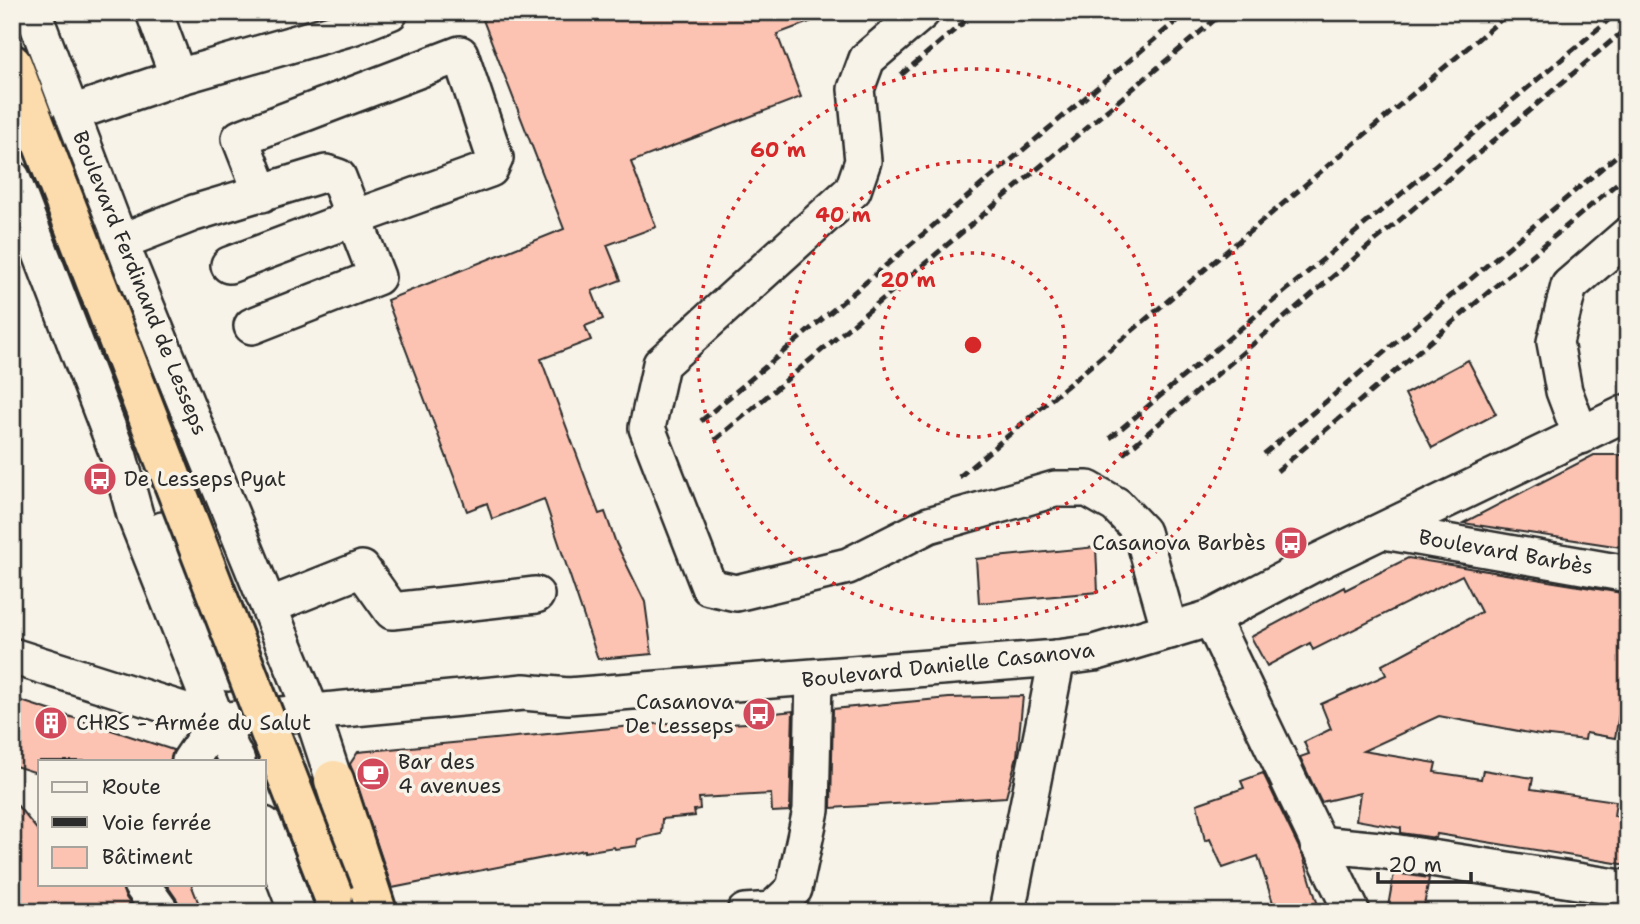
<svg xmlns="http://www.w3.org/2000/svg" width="1640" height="924" viewBox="0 0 1640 924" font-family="'Shantell Sans',sans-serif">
  <rect width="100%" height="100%" fill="#f7f3e8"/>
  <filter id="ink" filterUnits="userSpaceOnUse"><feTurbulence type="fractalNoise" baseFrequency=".0143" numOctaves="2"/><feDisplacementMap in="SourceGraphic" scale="14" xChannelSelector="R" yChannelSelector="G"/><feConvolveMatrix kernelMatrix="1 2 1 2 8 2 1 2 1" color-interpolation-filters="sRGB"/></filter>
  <g filter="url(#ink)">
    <g fill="#fcc3b2" stroke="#2b2b2b" stroke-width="2">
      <polygon points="480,12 828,12 828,15 777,34 801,97 631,162 656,227 607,245 621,280 592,291 603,319 585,326 591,340 541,359 599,514 605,512 616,543 645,602 652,654 598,659 544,499 492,519 487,503 467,511 387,300 564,229"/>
      <polygon points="1468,360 1496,414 1432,448 1405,394"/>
      <polygon points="1594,455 1628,455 1628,477 1624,501 1628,501 1628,548 1463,523"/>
      <polygon points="1096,547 1098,592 979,603 976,559"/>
      <polygon points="1408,558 1628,594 1628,661 1615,738 1586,733 1585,740 1540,735 1439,716 1363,751 1436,763 1434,772 1481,779 1483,770 1533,778 1531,789 1616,801 1614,816 1628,818 1628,865 1437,834 1436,838 1401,833 1401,828 1356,820 1360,793 1321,802 1300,757 1309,754 1304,742 1331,729 1321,704 1386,675 1382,665 1481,612 1462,575 1313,650 1310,643 1267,666 1251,637 1344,587 1345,590"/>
      <polygon points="1023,696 1017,756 1006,797 831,808 833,709 949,698"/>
      <polygon points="12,698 173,750 170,761 40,761 40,774 12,765"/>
      <polygon points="793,711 790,811 772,812 771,794 699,798 700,809 694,810 695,816 662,819 661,834 638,839 637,846 615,849 614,847 584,852 584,850 392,888 350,764 358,752 654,724 686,722 687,726 767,722 766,714"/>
      <polygon points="1263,773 1303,856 1320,912 1276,912 1258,856 1223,868 1210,839 1205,841 1197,804 1244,788 1241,781"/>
      <polygon points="12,799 40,833 40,884 121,884 125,896 136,912 12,912"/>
      <polygon points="1394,873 1429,878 1423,912 1387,912"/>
      <polygon points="166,884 191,884 202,912 181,912 177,900"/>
    </g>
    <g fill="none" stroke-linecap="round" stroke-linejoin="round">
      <defs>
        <g id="minor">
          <polyline points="33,12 120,242 312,713 334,780 341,808"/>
          <polyline points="154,12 178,77"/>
          <polyline points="922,12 867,59 856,89 863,161 853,190 661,364 647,428 709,587 736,593 848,566 929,525 1055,489 1088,489 1116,505 1142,532 1170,631"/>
          <polyline points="72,113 178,77 352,27 390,12"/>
          <polyline points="12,178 119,457 135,515 217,721 237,761"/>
          <polyline points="120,242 194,213 326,173 338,177 354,218 490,169 495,158 460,54 240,138 262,194"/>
          <polyline points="229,265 354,218 377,277 252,326"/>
          <polyline points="1581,436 1564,391 1555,342 1569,286 1628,235"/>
          <polyline points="163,530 188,580 228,673"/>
          <polyline points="1384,531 1628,574"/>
          <polyline points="269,606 362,569 392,611 536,595"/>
          <polyline points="1211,618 1352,912"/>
          <polyline points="12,656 217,721 524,692 568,696 1057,658 1094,653 1211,618 1315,563 1628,412"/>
          <polyline points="190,761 217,721"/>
          <polyline points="264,825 297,912"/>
          <polyline points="1318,844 1380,850 1628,889"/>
          <polyline points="141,884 161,912"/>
          <polyline points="745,912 772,910 794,889 811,810 814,678"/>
          <polyline points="1007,912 1057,658"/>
        </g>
        <g id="highway">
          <polyline points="12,64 34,122"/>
          <polyline points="334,780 377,912"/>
        </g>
      </defs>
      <use href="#minor" stroke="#2b2b2b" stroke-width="40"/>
      <use href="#highway" stroke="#2b2b2b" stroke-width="44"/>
      <use href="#minor" stroke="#f7f3e8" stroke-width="35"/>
      <use href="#highway" stroke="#fcdcac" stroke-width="38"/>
      <g stroke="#2b2b2b" stroke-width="5" stroke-dasharray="10 5" stroke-linecap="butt">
        <polyline points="901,75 976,12"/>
        <polyline points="701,421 1187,12"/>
        <polyline points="1110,438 1618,12"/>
        <polyline points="715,440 1224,12"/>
        <polyline points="1123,454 1628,27"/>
        <polyline points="1264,454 1628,146"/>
        <polyline points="1277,471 1628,174"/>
        <polyline points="959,477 1510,12"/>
      </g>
      <defs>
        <polyline id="highway-bridge" points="34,122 333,895"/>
      </defs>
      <use href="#highway-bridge" stroke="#2b2b2b" stroke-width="44" stroke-linecap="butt"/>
      <use href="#highway-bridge" stroke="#fcdcac" stroke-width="38"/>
    </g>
  </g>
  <g fill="none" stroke="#d62828" stroke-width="3.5" stroke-dasharray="3.5 7">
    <circle cx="973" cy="345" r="92"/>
    <circle cx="973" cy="345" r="184"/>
    <circle cx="973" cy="345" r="276"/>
  </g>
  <defs>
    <symbol id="bus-disc" viewBox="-11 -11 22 22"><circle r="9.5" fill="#d1495b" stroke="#f7f3e8"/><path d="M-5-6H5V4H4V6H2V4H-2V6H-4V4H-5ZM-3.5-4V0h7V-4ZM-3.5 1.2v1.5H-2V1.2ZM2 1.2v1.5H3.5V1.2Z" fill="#fff"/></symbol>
    <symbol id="building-disc" viewBox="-11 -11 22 22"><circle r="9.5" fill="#d1495b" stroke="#f7f3e8"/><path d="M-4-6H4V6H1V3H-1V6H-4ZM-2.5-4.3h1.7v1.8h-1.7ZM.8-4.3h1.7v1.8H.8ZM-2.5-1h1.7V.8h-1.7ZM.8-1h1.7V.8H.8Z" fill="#fff"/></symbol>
    <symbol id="cafe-disc" viewBox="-11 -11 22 22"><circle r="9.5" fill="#d1495b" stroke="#f7f3e8"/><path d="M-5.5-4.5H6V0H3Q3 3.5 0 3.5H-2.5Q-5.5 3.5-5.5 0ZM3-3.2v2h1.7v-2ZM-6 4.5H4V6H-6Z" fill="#fff"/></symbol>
  </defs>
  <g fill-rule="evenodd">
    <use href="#bus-disc" x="81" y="460" width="38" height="38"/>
    <use href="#bus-disc" x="1272" y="524" width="38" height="38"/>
    <use href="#bus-disc" x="740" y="695" width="38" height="38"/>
    <use href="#building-disc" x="32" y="704" width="38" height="38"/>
    <use href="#cafe-disc" x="354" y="755" width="38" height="38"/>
  </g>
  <g text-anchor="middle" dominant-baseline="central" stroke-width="7" stroke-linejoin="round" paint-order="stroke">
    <g font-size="21" fill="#2b2b2b" stroke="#f7f3e8">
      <text transform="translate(140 283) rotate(68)">Boulevard Ferdinand de Lesseps</text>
      <text transform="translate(1506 552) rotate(10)">Boulevard Barbès</text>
      <text transform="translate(948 665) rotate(-6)">Boulevard Danielle Casanova</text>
    </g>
    <g font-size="21" fill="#2b2b2b" stroke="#f7f3e8" text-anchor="start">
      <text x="124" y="479">De Lesseps Pyat</text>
      <text x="1266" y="543" text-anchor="end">Casanova Barbès</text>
      <text x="734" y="702" text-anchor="end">Casanova<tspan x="734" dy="24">De Lesseps</tspan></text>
      <text x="76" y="723">CHRS - Armée du Salut</text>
      <text x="398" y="762">Bar des<tspan x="398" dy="24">4 avenues</tspan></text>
    </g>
  </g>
  <circle cx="973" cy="345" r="10" fill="#d62828" stroke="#f7f3e8" stroke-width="3.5"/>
  <g font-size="21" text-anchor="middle" font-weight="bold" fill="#d62828" stroke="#f7f3e8" stroke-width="7" stroke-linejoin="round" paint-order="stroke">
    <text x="778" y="157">60 m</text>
    <text x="843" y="222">40 m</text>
    <text x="908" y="287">20 m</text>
  </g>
  <rect width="1640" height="924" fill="none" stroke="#f7f3e8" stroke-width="42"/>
  <rect x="21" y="21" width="1598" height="882" fill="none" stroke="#2b2b2b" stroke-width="2.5" filter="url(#ink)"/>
  <rect x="38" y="760" width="228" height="126" fill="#f7f3e8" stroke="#a5a39c" stroke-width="2"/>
  <rect x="52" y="782" width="35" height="10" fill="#f7f3e8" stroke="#a5a39c" stroke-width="2"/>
  <text x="102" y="794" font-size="21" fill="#2b2b2b">Route</text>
  <rect x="52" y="817" width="35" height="10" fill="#2b2b2b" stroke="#a5a39c" stroke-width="2"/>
  <text x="102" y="830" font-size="21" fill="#2b2b2b">Voie ferrée</text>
  <rect x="52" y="847" width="35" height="21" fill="#fcc3b2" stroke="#a5a39c" stroke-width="2"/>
  <text x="102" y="864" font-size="21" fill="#2b2b2b">Bâtiment</text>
  <path d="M1378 872v10h93v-10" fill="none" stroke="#2b2b2b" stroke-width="3.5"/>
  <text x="1388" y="872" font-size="21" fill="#2b2b2b" stroke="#f7f3e8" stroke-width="5" paint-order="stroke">20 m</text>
</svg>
